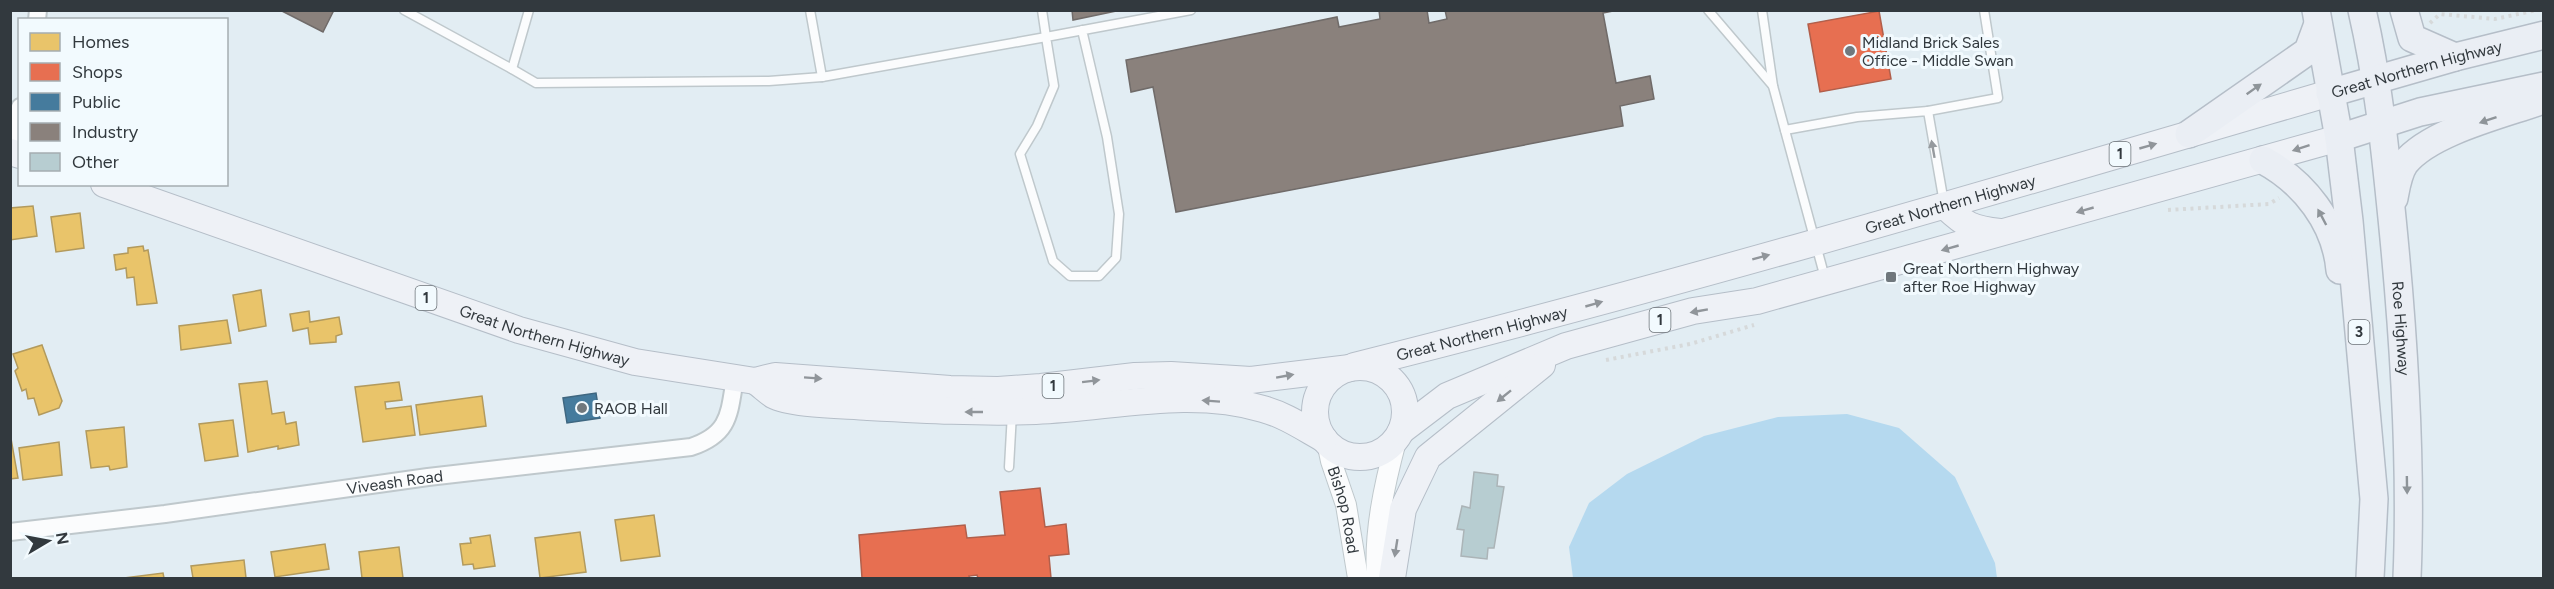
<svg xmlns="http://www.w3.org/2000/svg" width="2554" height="589" viewBox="0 0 2554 589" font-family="Figtree,sans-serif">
  <rect width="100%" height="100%" fill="#e2edf3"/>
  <polygon fill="#b5d9ef" points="1847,414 1899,428 1955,477 1995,563 1997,578 1573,578 1569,547 1589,503 1627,474 1704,436 1778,417"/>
  <g fill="#e9c46a" stroke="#b29a5d" stroke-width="1.5">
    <polygon points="33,206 37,236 10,240 10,208"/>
    <polygon points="80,213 84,248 56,252 51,217"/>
    <polygon points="143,246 144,251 148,250 157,303 137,305 134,277 127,278 126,268 116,270 114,255 128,253 128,248"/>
    <polygon points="261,290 266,326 239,331 233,295"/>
    <polygon points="309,311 310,322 339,317 342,334 336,336 336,342 310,344 308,328 293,331 290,314"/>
    <polygon points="227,320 231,343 181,350 179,326"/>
    <polygon points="42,345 62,401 59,408 39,415 34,398 28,399 26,389 22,391 15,371 18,368 13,354"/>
    <polygon points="267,381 272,414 284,412 286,424 296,422 299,445 278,449 278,446 248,452 239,384"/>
    <polygon points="399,382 402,400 385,402 386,409 411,406 415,435 363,442 355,387"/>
    <polygon points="482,396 486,426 420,435 416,405"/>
    <polygon points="233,420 238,456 205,461 199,424"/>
    <polygon points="124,427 127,467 110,470 109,466 91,468 86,431"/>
    <polygon points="10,433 18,478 10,479"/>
    <polygon points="59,442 62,475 23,480 19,448"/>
    <polygon points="654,515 660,556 621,561 615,520"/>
    <polygon points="580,532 586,572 540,578 535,538"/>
    <polygon points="490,535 495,566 474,569 473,564 463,565 460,544 471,543 470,538"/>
    <polygon points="325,544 329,569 275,577 271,552"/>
    <polygon points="399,547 403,578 362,578 359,552"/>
    <polygon points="244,560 246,578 193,578 191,566"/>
    <polygon points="163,573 164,578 124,578"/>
  </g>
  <g fill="#e76f51" stroke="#b15f4b" stroke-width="1.5">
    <polygon points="1879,11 1891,79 1820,92 1808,24"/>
    <polygon points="1040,488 1045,527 1066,524 1069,554 1049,556 1051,578 978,578 977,575 969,576 970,578 862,578 859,535 965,525 967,538 1005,535 1000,492"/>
  </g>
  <polygon fill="#457b9d" stroke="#3f6780" stroke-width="1.5" points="596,393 600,418 567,423 563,398"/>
  <g fill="#8a817c" stroke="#706b69" stroke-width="1.5">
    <polygon points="280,10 334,10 323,32"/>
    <polygon points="1072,10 1121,10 1073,20"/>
    <polygon points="1379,10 1427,10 1429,23 1447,19 1445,10 1618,10 1603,13 1616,83 1650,76 1654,99 1620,106 1623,126 1176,212 1153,87 1131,92 1126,60 1337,17 1339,27 1380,19"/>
  </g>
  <polygon fill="#b7cdd1" stroke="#abb4b7" stroke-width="1.5" points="1474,472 1498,475 1497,486 1504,487 1494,548 1488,548 1487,559 1461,556 1464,530 1457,529 1462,506 1470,508"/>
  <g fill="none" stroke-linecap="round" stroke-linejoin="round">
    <defs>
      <g id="service">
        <polyline points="404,10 512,69 529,10"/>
        <polyline points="810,10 822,77 1046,37 1042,10"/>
        <polyline points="1708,10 1773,86"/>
        <polyline points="1762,10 1773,86 1825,278"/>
        <polyline points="1082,30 1107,137 1119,214 1116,258 1099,276 1070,276 1053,261 1020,154 1037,126 1054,86 1046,37 1191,10"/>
        <polyline points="512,69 536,83 769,81 822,77"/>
        <polyline points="1928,111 1998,98 1984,10"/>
        <polyline points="1785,130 1857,117 1928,111 1944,203"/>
        <polyline points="1009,467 1012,413"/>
      </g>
      <g id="minor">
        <polyline points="37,20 38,10"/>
        <polyline points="10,142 20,107"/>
        <path id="s1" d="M10,532L165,514L428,477L691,447C730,434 729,414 735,378"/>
      </g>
      <g id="tertiary">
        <path id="s2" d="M1327,442L1331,461L1346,505L1358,578"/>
        <path d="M1377,578C1374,532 1384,486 1396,441"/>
      </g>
      <g id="primary">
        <polyline points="10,152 20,155"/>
        <path id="s3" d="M104,184L519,330L635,362L755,381L775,376L950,389L998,390L1041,387L1135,376L1171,375L1251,380L1350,368"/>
        <path d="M1945,206C1965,225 1972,229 2000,232"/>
        <path id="s4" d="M1354,366C1682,284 2006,188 2330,93"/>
        <circle cx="1360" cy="412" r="45"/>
        <path d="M755,381C761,385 767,391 773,395C792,405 845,405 868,407C924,410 980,413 1036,411C1112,408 1188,387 1263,409C1285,415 1304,428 1324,439"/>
        <polyline points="1401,431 1447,396 1566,346 1693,311 1757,301 2339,138"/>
        <polyline points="1392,578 1403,509 1428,457 1542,365"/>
      </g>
      <g id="trunk">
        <polyline points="2316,10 2339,138 2349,221 2374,499 2370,578"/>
        <path id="s5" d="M2362,10C2378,79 2385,148 2392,218C2404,338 2412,459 2407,578"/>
        <polyline points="2404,10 2412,38 2455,57"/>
        <path id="s6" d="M2330,93L2455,57L2544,35"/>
        <polyline points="2189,134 2308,51 2318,24"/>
        <polyline points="2339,138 2420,112 2544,86"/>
        <path d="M2263,160C2304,182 2336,223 2340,270"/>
        <path d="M2394,198C2396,187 2398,173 2405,163C2431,131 2504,114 2543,100"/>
      </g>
    </defs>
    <use href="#service" stroke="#bfc8cc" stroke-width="11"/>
    <use href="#minor" stroke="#bfc8cc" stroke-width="20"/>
    <use href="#tertiary" stroke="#bfc8cc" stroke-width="22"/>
    <use href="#primary" stroke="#b5bec8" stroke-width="28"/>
    <use href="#trunk" stroke="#b5bec8" stroke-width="30"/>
    <g stroke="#d6d9da" stroke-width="4" stroke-dasharray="3 4.5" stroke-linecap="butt">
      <polyline points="2430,23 2440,14 2495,19 2537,10"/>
      <polyline points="2168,210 2269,204 2279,198"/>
      <polyline points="1606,360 1690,344 1754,325"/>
    </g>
    <use href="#service" stroke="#fbfcfd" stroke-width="8"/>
    <use href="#minor" stroke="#fbfcfd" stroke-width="16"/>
    <use href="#tertiary" stroke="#fbfcfd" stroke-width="20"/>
    <use href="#primary" stroke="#eef1f6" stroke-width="26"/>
    <use href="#trunk" stroke="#eaeef4" stroke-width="27"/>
  </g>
  <defs><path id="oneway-solid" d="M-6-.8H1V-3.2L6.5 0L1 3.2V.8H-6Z" transform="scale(1.5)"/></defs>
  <g fill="#8e9499">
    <use href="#oneway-solid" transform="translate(2254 89) rotate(-35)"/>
    <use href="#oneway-solid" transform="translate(2488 120) rotate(161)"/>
    <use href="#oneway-solid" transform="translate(2322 217) rotate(-118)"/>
    <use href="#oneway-solid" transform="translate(2407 485) rotate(89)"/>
  </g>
  <g fill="#90959a">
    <use href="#oneway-solid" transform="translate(2148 146) rotate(-16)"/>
    <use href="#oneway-solid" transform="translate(2301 148) rotate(162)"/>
    <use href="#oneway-solid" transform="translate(2085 210) rotate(164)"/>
    <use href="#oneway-solid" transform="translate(1950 248) rotate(164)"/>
    <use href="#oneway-solid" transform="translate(1761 257) rotate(-15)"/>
    <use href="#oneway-solid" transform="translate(1594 304) rotate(-16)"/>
    <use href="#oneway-solid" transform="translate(1699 311) rotate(170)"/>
    <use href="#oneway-solid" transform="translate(1285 376) rotate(-10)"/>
    <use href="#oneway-solid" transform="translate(813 378) rotate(4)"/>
    <use href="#oneway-solid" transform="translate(1091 381) rotate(-7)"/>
    <use href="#oneway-solid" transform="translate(1504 396) rotate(141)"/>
    <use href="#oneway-solid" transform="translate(1211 401) rotate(-176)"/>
    <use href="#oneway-solid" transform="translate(974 412) rotate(180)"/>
    <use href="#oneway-solid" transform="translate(1396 548) rotate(99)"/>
  </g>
  <use fill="#969a9e" href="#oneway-solid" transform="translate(1933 149) rotate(-100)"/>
  <g fill="#70787d" stroke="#f2fafe" stroke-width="2">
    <circle cx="1850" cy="51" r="6"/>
    <rect x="1885" y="271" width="12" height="12" rx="3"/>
    <circle cx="582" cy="408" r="6"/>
  </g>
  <g text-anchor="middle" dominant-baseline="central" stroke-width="6" stroke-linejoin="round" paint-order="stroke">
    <g fill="#f2fafe" stroke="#6c7378" stroke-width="1.5">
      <rect x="2109.5" y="142" width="21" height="24" rx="4.5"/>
      <rect x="415.5" y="286" width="21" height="24" rx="4.5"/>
      <rect x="1649.5" y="308" width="21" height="24" rx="4.5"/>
      <rect x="2348.5" y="320" width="21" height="24" rx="4.5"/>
      <rect x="1042.5" y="374" width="21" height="24" rx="4.5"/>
    </g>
    <g font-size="15" font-weight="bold" fill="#32393e">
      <text x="2120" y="154">1</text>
      <text x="426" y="298">1</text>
      <text x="1660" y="320">1</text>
      <text x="2359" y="332">3</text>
      <text x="1053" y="386">1</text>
    </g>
    <g font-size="16" fill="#32393e" stroke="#f2fafe" text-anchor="start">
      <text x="1862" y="42">Midland Brick Sales<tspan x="1862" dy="18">Office - Middle Swan</tspan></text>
      <text x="1903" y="268">Great Northern Highway<tspan x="1903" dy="18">after Roe Highway</tspan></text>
      <text x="594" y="408">RAOB Hall</text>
    </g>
    <g font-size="16" fill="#32393e" stroke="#f2fafe">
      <text stroke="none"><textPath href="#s6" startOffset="90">Great Northern Highway</textPath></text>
      <text stroke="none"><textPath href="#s4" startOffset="618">Great Northern Highway</textPath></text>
      <text stroke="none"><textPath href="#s5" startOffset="321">Roe Highway</textPath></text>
      <text stroke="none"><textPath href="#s4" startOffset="132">Great Northern Highway</textPath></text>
      <text stroke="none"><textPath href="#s3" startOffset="466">Great Northern Highway</textPath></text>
      <text stroke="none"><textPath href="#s1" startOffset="388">Viveash Road</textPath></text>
      <text stroke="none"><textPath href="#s2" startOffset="70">Bishop Road</textPath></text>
    </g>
  </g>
  <rect width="2554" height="589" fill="none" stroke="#32393e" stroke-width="24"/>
  <rect x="18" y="18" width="210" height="168" fill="#f2fafe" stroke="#a5adb1" stroke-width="1.5"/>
  <rect x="30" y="33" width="30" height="18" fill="#e9c46a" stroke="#a5adb1" stroke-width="1.5"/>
  <text x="72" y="48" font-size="18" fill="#32393e">Homes</text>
  <rect x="30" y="63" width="30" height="18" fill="#e76f51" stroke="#a5adb1" stroke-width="1.5"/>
  <text x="72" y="78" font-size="18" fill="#32393e">Shops</text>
  <rect x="30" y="93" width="30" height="18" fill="#457b9d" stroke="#a5adb1" stroke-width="1.5"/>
  <text x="72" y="108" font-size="18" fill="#32393e">Public</text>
  <rect x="30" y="123" width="30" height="18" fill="#8a817c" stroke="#a5adb1" stroke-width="1.5"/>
  <text x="72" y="138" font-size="18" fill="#32393e">Industry</text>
  <rect x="30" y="153" width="30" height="18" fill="#b7cdd1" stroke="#a5adb1" stroke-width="1.5"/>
  <text x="72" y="168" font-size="18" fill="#32393e">Other</text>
  <g transform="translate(48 541) rotate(80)" stroke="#f2fafe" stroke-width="4.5" paint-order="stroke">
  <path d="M0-4.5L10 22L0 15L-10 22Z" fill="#32393e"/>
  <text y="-9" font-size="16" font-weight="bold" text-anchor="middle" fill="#32393e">N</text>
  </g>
</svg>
